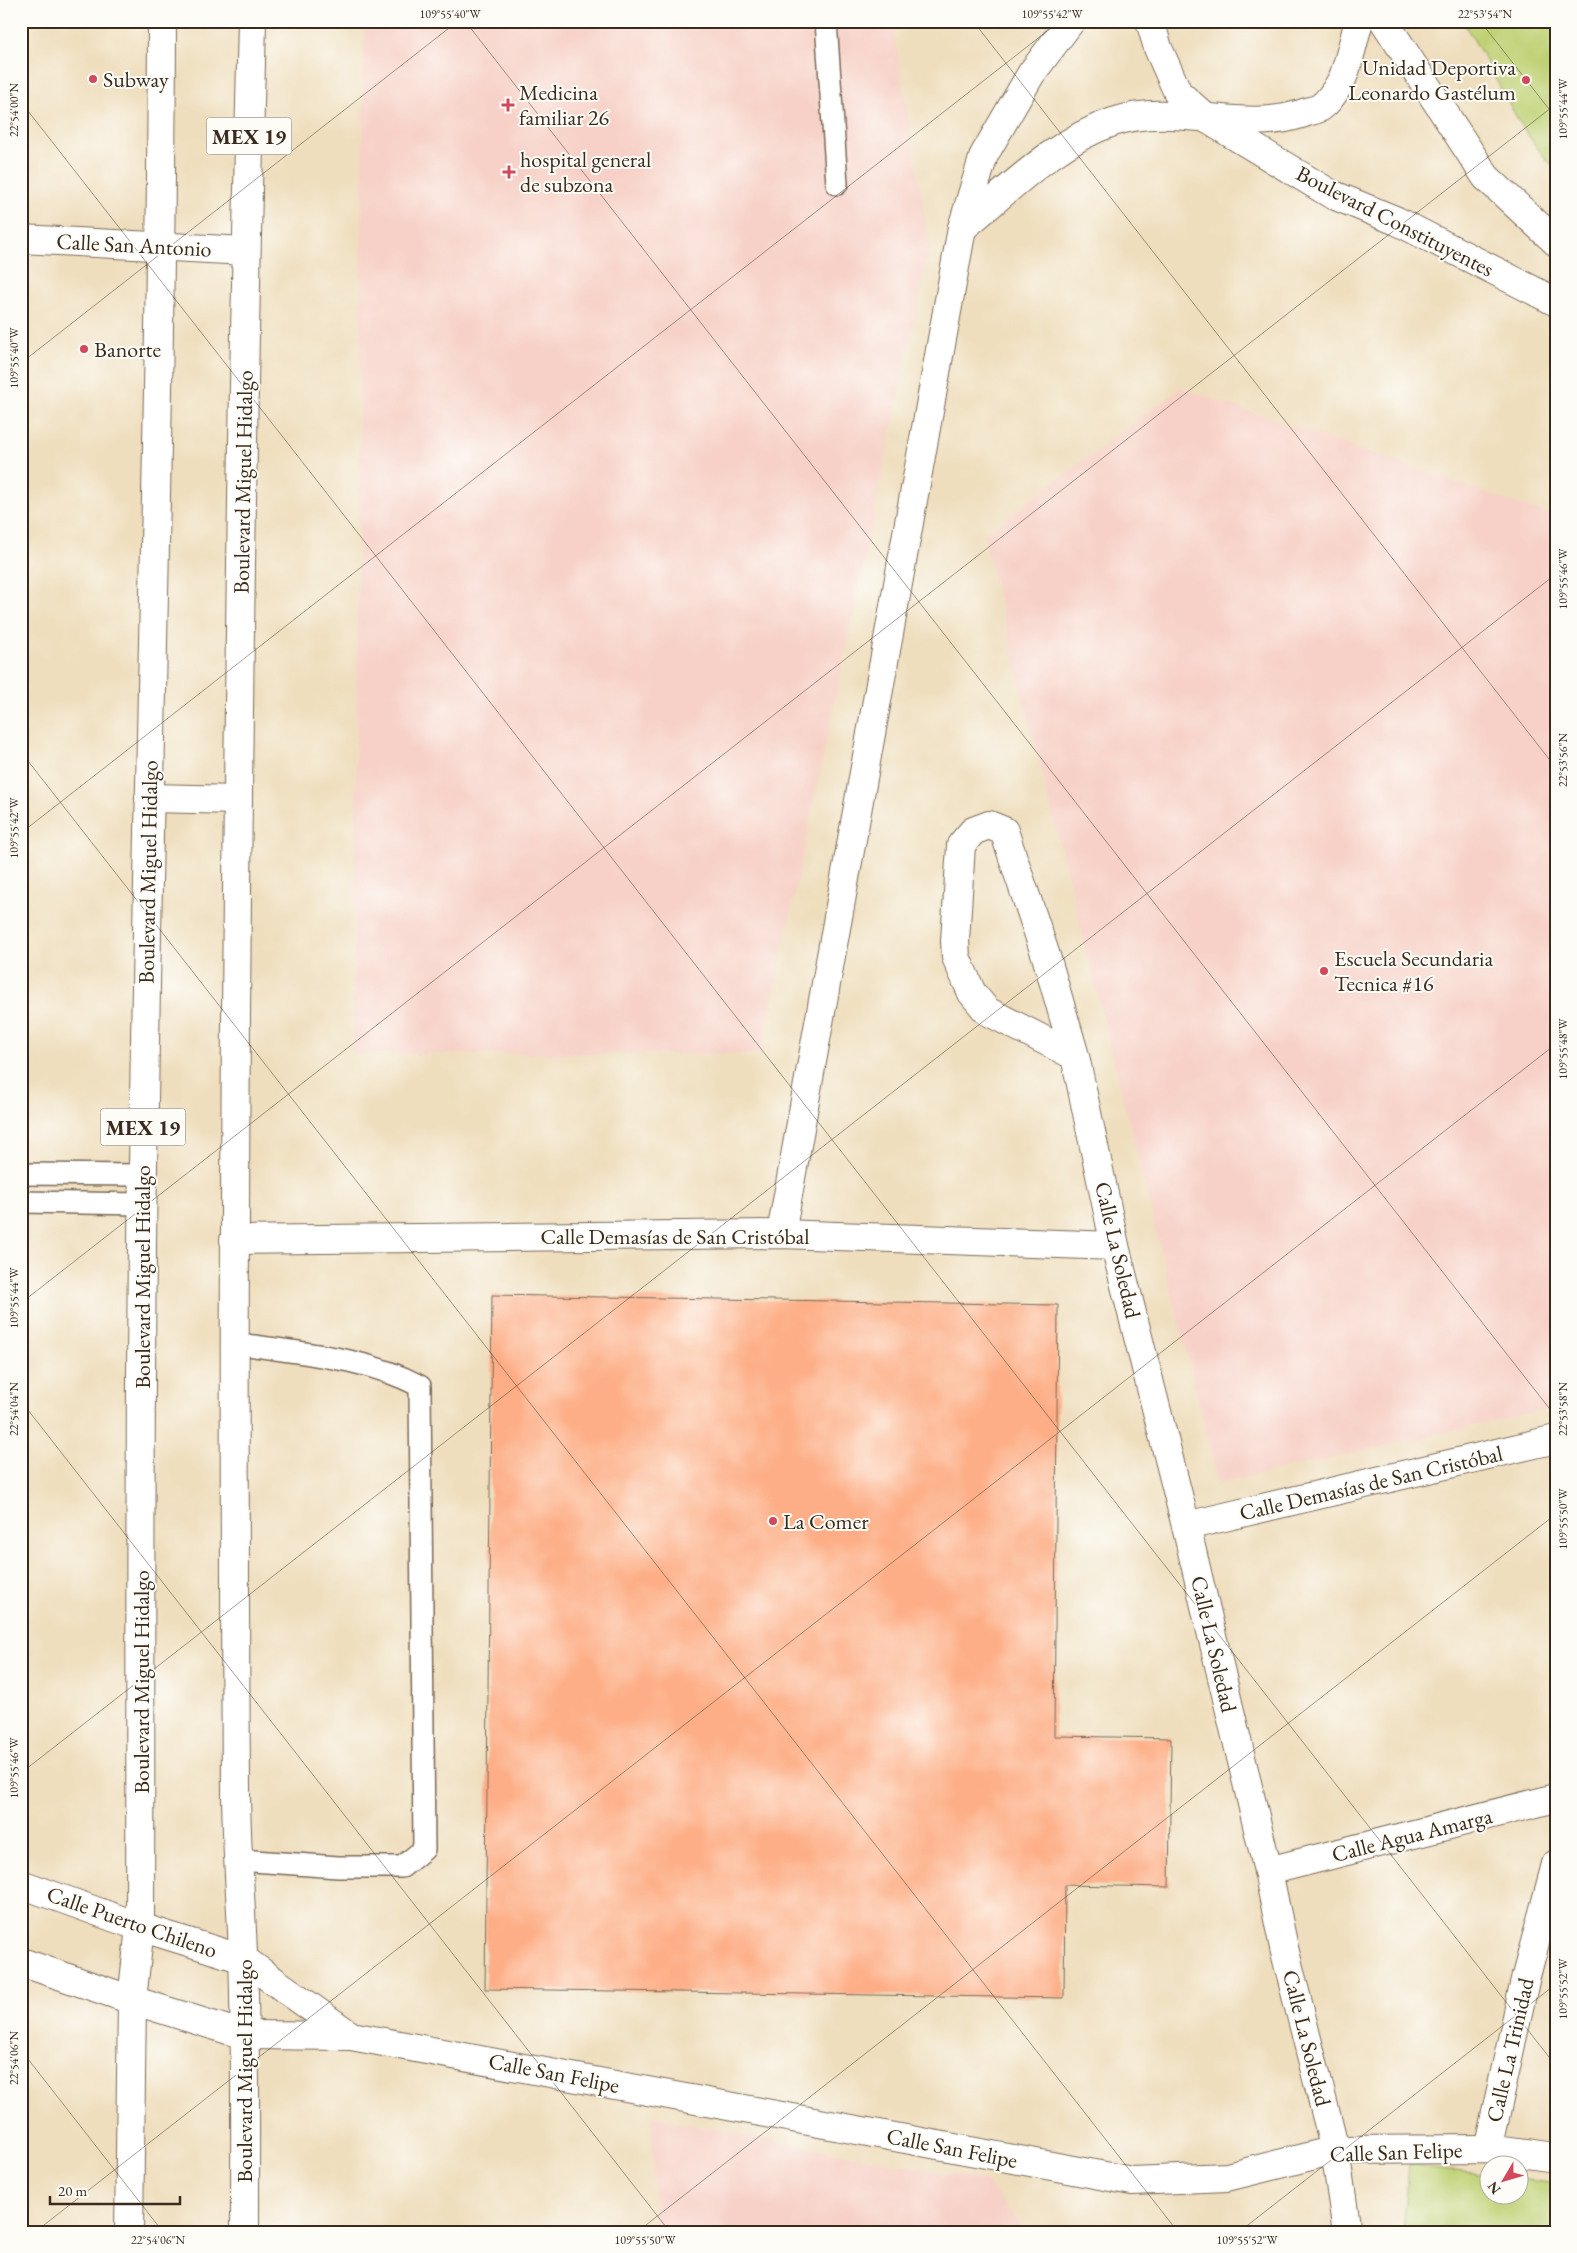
<svg xmlns="http://www.w3.org/2000/svg" width="1577" height="2253" viewBox="0 0 1577 2253" font-family="'EB Garamond',serif">
  <rect width="100%" height="100%" fill="#fdfcf7"/>
  <filter id="ink" filterUnits="userSpaceOnUse"><feTurbulence type="fractalNoise" baseFrequency=".02" numOctaves="2"/><feDisplacementMap in="SourceGraphic" scale="10" xChannelSelector="R" yChannelSelector="G"/><feConvolveMatrix kernelMatrix="1 2 1 2 8 2 1 2 1" color-interpolation-filters="sRGB"/></filter>
  <filter id="wash" filterUnits="userSpaceOnUse"><feTurbulence type="fractalNoise" baseFrequency=".0096" numOctaves="4" result="noise"/><feDisplacementMap in="SourceGraphic" scale="20" xChannelSelector="R" yChannelSelector="G"/><feGaussianBlur stdDeviation="1.12" result="paint"/><feColorMatrix in="noise" values="0 0 0 0 0 0 0 0 0 0 0 0 0 0 0 0 0 1.4 0 .05"/><feComposite in="paint" operator="in"/></filter>
  <g filter="url(#wash)">
    <rect width="100%" height="100%" fill="#efdebd"/>
    <g fill="#f7d1c7">
      <polygon points="364,21 892,21 930,246 761,1054 353,1054"/>
      <polygon points="1181,388 1556,517 1556,1407 1219,1484 983,535"/>
      <polygon points="652,2117 986,2181 1026,2232 655,2232"/>
      <polygon points="1170,2223 1222,2232 1147,2232"/>
    </g>
    <g fill="#bfd174" stroke="#7d7e49">
      <path d="M1462,21H1556V170C1513,125 1496,72 1462,21Z"/>
      <polygon points="1409,2165 1489,2175 1490,2196 1520,2196 1520,2179 1556,2184 1556,2232 1403,2232"/>
    </g>
    <g id="blocks">
      <polygon fill="#fdae86" points="492,1295 1058,1305 1054,1736 1171,1738 1169,1887 1065,1885 1064,1998 485,1989"/>
    </g>
  </g>
  <g filter="url(#ink)">
    <use href="#blocks" fill-opacity="0" stroke="#7a6956" stroke-width="1"/>
    <g fill="none" stroke-linecap="round" stroke-linejoin="round">
      <defs>
        <g id="lane">
          <polyline points="826,21 837,184"/>
          <polyline points="21,1174 143,1175"/>
          <polyline points="21,1202 142,1204"/>
          <path d="M234,1343C296,1353 363,1356 420,1386L424,1849L402,1867H338L239,1860"/>
        </g>
        <g id="street">
          <path d="M962,228C1009,190 1054,142 1113,122C1175,101 1242,135 1304,113C1309,111 1317,110 1321,107C1328,102 1336,90 1340,83C1348,70 1354,37 1359,21"/>
          <polyline points="21,239 246,251"/>
          <polyline points="1075,1056 987,1011 972,993 956,957 955,941 961,845 973,831 989,825 1004,831 1046,956 1075,1056 1115,1246 1186,1526 1268,1871 1284,1948 1335,2150 1347,2232"/>
          <polyline points="781,1234 962,228 984,155 1031,74 1071,21"/>
          <polyline points="234,1240 781,1234 1115,1246"/>
          <polyline points="1186,1526 1556,1439"/>
          <polyline points="1268,1871 1556,1798"/>
          <polyline points="21,1884 140,1927 243,1959 351,2036"/>
          <polyline points="21,1962 132,2000 244,2035 351,2036 1132,2181 1227,2177 1335,2150 1488,2149 1556,2158"/>
          <polyline points="1488,2149 1526,1976 1556,1864"/>
        </g>
        <g id="secondary">
          <polyline points="1150,21 1158,48 1178,93 1207,119 1331,194 1397,221 1556,302"/>
          <polyline points="1384,21 1486,177 1556,242"/>
        </g>
        <g id="primary">
          <polyline points="149,798 238,800"/>
          <path d="M129,2232L132,2000L140,1927C141,1675 139,1422 143,1170C148,787 161,404 162,21"/>
          <path d="M245,2232C245,2139 246,2046 243,1954C241,1899 236,1843 236,1788C232,1199 237,610 252,21"/>
        </g>
      </defs>
      <use href="#lane" stroke="#7a6956" stroke-width="24"/>
      <use href="#street" stroke="#7a6956" stroke-width="30"/>
      <use href="#secondary" stroke="#7a6956" stroke-width="30"/>
      <use href="#primary" stroke="#7a6956" stroke-width="30"/>
      <use href="#lane" stroke="#fff" stroke-width="21"/>
      <use href="#street" stroke="#fff" stroke-width="28"/>
      <use href="#secondary" stroke="#fff" stroke-width="28"/>
      <use href="#primary" stroke="#fff" stroke-width="28"/>
    </g>
  </g>
  <path fill="none" stroke="#3b2a1e" stroke-width="1" stroke-opacity="0.45" d="M465,21L1556,1417M973,21L1556,768M1480,21L1556,118M21,102L1556,2066M21,363L458,21M21,752L1178,2232M21,833L1060,21M21,1303L1556,104M21,1401L670,2232M21,1773L1556,574M21,2050L163,2232M35,2232L1556,1044M637,2232L1556,1514M1239,2232L1556,1984"/>
  <g fill="#d1495b" stroke="#fdfcf7" stroke-width="2">
    <circle cx="93" cy="79" r="5"/>
    <circle cx="1526" cy="80" r="5"/>
    <path d="M505.5 97.5h5v5h5v5h-5v5h-5v-5h-5v-5h5z"/>
    <path d="M506.5 164.5h5v5h5v5h-5v5h-5v-5h-5v-5h5z"/>
    <circle cx="84" cy="349" r="5"/>
    <circle cx="1324" cy="971" r="5"/>
    <circle cx="773" cy="1521" r="5"/>
  </g>
  <g text-anchor="middle" dominant-baseline="central" stroke-width="4" stroke-linejoin="round" paint-order="stroke">
    <g fill="#fdfcf7" stroke="#75695f" stroke-width="1">
      <rect x="206.5" y="117.5" width="85" height="37" rx="4"/>
      <rect x="100.5" y="1108.5" width="85" height="37" rx="4"/>
    </g>
    <g font-size="21" font-weight="bold" fill="#3b2a1e">
      <text x="249" y="136">MEX 19</text>
      <text x="143" y="1127">MEX 19</text>
    </g>
    <g font-size="22" fill="#3b2a1e" stroke="#fdfcf7" text-anchor="start">
      <text x="1516" y="67" text-anchor="end">Unidad Deportiva<tspan x="1516" dy="25">Leonardo Gastélum</tspan></text>
      <text x="103" y="79">Subway</text>
      <text x="519" y="92">Medicina<tspan x="519" dy="25">familiar 26</tspan></text>
      <text x="520" y="159">hospital general<tspan x="520" dy="25">de subzona</tspan></text>
      <text x="94" y="349">Banorte</text>
      <text x="1334" y="958">Escuela Secundaria<tspan x="1334" dy="25">Tecnica #16</tspan></text>
      <text x="783" y="1521">La Comer</text>
    </g>
    <g font-size="22" fill="#3b2a1e" stroke="#fdfcf7">
      <text transform="translate(1395 221) rotate(27)">Boulevard Constituyentes</text>
      <text transform="translate(134 245) rotate(3)">Calle San Antonio</text>
      <text transform="translate(243 482) rotate(-89)">Boulevard Miguel Hidalgo</text>
      <text transform="translate(148 872) rotate(-89)">Boulevard Miguel Hidalgo</text>
      <text x="675" y="1236">Calle Demasías de San Cristóbal</text>
      <text transform="translate(1118 1250) rotate(77)">Calle La Soledad</text>
      <text transform="translate(142 1277) rotate(-90)">Boulevard Miguel Hidalgo</text>
      <text transform="translate(1371 1483) rotate(-13)">Calle Demasías de San Cristóbal</text>
      <text transform="translate(1214 1644) rotate(77)">Calle La Soledad</text>
      <text transform="translate(141 1682) rotate(-90)">Boulevard Miguel Hidalgo</text>
      <text transform="translate(1412 1835) rotate(-14)">Calle Agua Amarga</text>
      <text transform="translate(132 1922) rotate(19)">Calle Puerto Chileno</text>
      <text transform="translate(1307 2038) rotate(76)">Calle La Soledad</text>
      <text transform="translate(1510 2050) rotate(-77)">Calle La Trinidad</text>
      <text transform="translate(244 2071) rotate(-90)">Boulevard Miguel Hidalgo</text>
      <text transform="translate(554 2073) rotate(11)">Calle San Felipe</text>
      <text transform="translate(952 2148) rotate(11)">Calle San Felipe</text>
      <text transform="translate(1396 2152) rotate(-2)">Calle San Felipe</text>
    </g>
  </g>
  <rect width="1577" height="2253" fill="none" stroke="#fdfcf7" stroke-width="55"/>
  <g transform="translate(1504 2180) rotate(232)"><circle r="24" fill="#fdfcf7" stroke="#afa8a0"/>
  <path d="M0-4L9 19L0 12L-9 19Z" fill="#d1495b"/>
  <text y="-8" font-size="14" font-weight="bold" text-anchor="middle" fill="#3b2a1e">N</text>
  </g>
  <path d="M50 2196v8h130v-8" fill="none" stroke="#3b2a1e" stroke-width="2.5"/>
  <text x="58" y="2196" font-size="15" fill="#3b2a1e" stroke="#fdfcf7" stroke-width="4" paint-order="stroke">20 m</text>
  <rect x="28" y="28" width="1522" height="2198" fill="none" stroke="#3b2a1e" stroke-width="2"/>
  <g font-size="12" text-anchor="middle" fill="#3b2a1e">
    <text x="450" y="18">109°55'40"W</text>
    <text x="1052" y="18">109°55'42"W</text>
    <text x="1485" y="18">22°53'54"N</text>
    <text transform="translate(1563 109) rotate(-90)" y="4">109°55'44"W</text>
    <text transform="translate(14 110) rotate(-90)" y="4">22°54'00"N</text>
    <text transform="translate(14 358) rotate(-90)" y="4">109°55'40"W</text>
    <text transform="translate(1563 579) rotate(-90)" y="4">109°55'46"W</text>
    <text transform="translate(1563 760) rotate(-90)" y="4">22°53'56"N</text>
    <text transform="translate(14 828) rotate(-90)" y="4">109°55'42"W</text>
    <text transform="translate(1563 1049) rotate(-90)" y="4">109°55'48"W</text>
    <text transform="translate(14 1298) rotate(-90)" y="4">109°55'44"W</text>
    <text transform="translate(14 1409) rotate(-90)" y="4">22°54'04"N</text>
    <text transform="translate(1563 1409) rotate(-90)" y="4">22°53'58"N</text>
    <text transform="translate(1563 1519) rotate(-90)" y="4">109°55'50"W</text>
    <text transform="translate(14 1768) rotate(-90)" y="4">109°55'46"W</text>
    <text transform="translate(1563 1989) rotate(-90)" y="4">109°55'52"W</text>
    <text transform="translate(14 2058) rotate(-90)" y="4">22°54'06"N</text>
    <text x="158" y="2244">22°54'06"N</text>
    <text x="645" y="2244">109°55'50"W</text>
    <text x="1247" y="2244">109°55'52"W</text>
  </g>
</svg>
